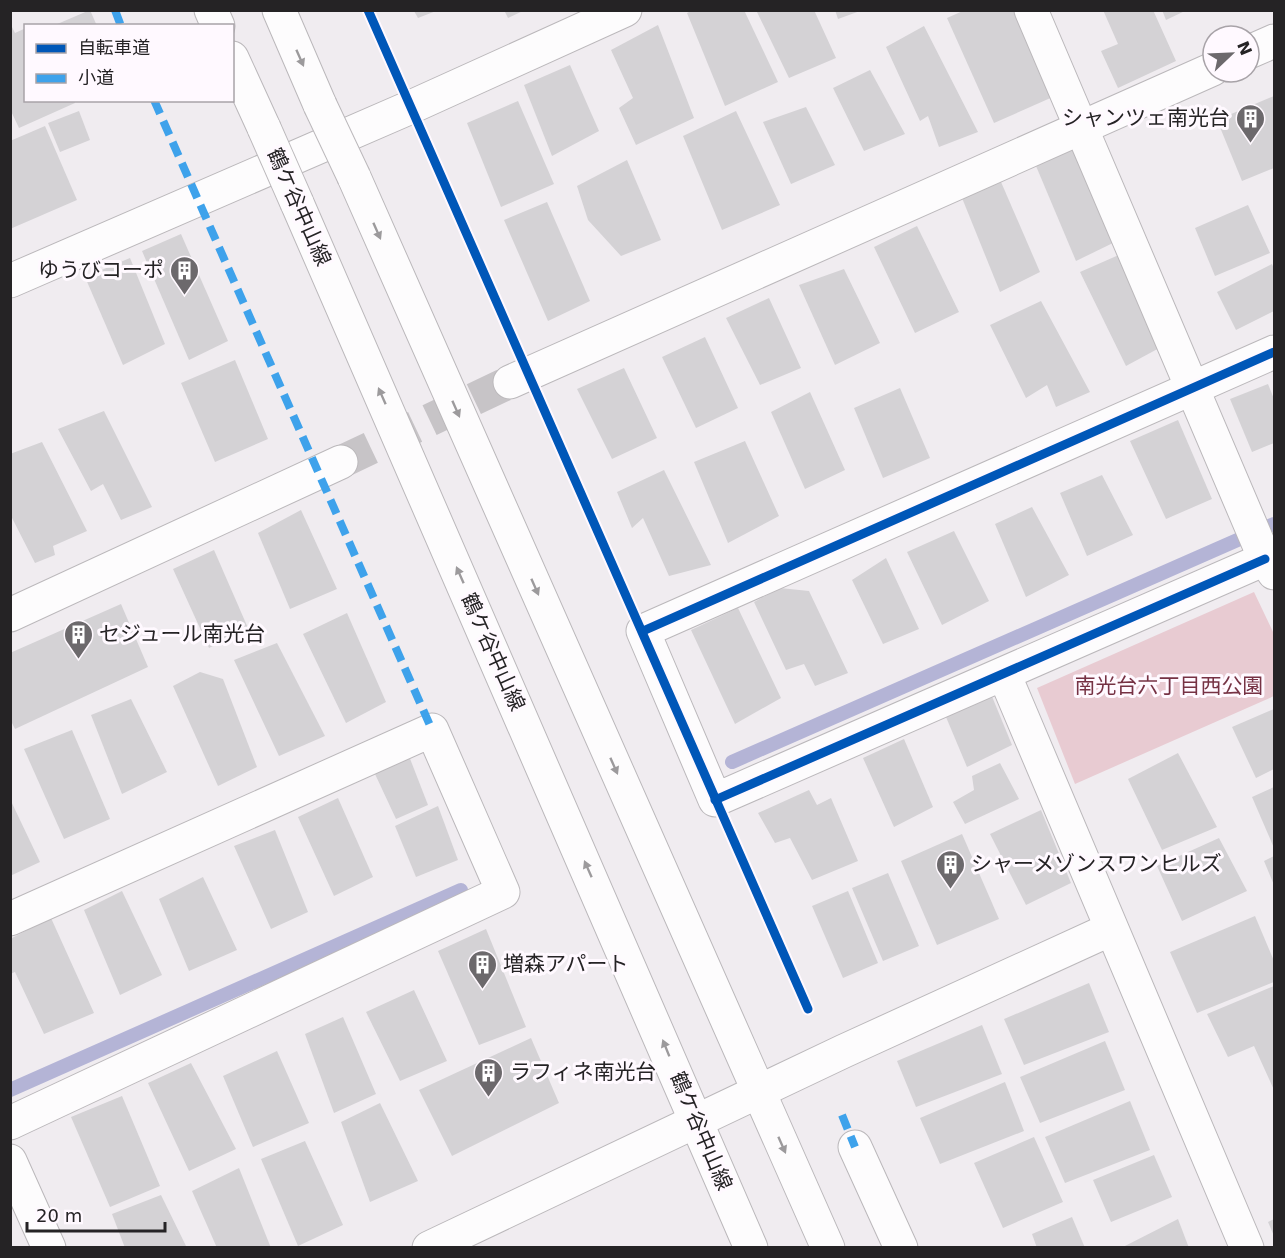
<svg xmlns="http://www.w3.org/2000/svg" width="1285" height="1258" viewBox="0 0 1285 1258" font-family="'DejaVu Sans','Noto Sans JP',sans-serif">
  <rect width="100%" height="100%" fill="#f0ecf0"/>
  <polygon fill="#e8cbd2" points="1254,592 1274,634 1274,696 1075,784 1037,688"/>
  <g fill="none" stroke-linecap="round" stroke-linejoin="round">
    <g stroke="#b4b4d6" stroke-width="14">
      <polyline points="732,762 1274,524"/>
      <polyline points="10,1090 461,890"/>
    </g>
  </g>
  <g fill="#d4d2d5">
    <polygon points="90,10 97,26 55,26 55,25"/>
    <polygon points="504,10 525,10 508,18"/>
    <polygon points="693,10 744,10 778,82 725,106 687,13"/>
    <polygon points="756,10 814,10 836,58 789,78"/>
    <polygon points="835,10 860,10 860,11 838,19"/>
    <polygon points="965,10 1014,10 1055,96 994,123 947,18"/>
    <polygon points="1103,10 1153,10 1176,61 1118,88 1101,51 1118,44"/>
    <polygon points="1162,10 1187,10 1166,20"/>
    <polygon points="414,11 436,11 418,18"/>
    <polygon points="10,23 15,33 26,28 26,100 74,100 75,103 19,128 10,109"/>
    <polygon points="658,25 694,118 636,145 619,108 633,98 611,50"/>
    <polygon points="924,26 978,132 939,147 928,116 920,121 886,47"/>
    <polygon points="570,65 599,131 552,156 524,85"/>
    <polygon points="870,70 905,134 864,151 833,88"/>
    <polygon points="1274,96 1274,168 1242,181 1217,120"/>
    <polygon points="518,101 554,184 501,207 467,123"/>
    <polygon points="806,107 835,165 791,184 763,122"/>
    <polygon points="79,111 90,140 60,152 48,123"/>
    <polygon points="736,111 780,205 722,230 683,136"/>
    <polygon points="45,126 77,200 10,229 10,141"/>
    <polygon points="1074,148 1115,242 1076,261 1036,166"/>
    <polygon points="627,160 661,240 621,256 588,220 577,186"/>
    <polygon points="998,175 1040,272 1000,292 960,193"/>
    <polygon points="547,202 590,301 548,321 504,220"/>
    <polygon points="1248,205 1270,253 1215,276 1195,228"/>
    <polygon points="917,226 959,312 915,333 874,247"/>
    <polygon points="181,234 228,341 189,360 142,251"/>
    <polygon points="1121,254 1163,346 1126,366 1080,272"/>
    <polygon points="130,258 165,344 123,365 85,277"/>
    <polygon points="1272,264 1274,269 1274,311 1236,330 1217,292"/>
    <polygon points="844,269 880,343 835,365 799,285"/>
    <polygon points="769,298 801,368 760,385 726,318"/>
    <polygon points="1041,301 1090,392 1056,407 1047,385 1026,398 990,325"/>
    <polygon points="705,337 738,408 696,428 662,357"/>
    <polygon points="235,360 268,439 215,462 181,383"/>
    <polygon points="624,368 657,438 612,459 577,389"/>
    <polygon points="1268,384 1274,399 1274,443 1252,452 1230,399"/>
    <polygon points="900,388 930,458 883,478 854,408"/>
    <polygon points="810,392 845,470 805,489 771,412"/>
    <polygon points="104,411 152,507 121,520 103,484 91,491 58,429"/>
    <polygon points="1178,420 1212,499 1166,519 1130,441"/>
    <polygon points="745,441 779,516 728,543 694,462"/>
    <polygon points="42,442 87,531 53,546 55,555 35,563 10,514 10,454"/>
    <polygon points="664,470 711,565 669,576 643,518 632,528 617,492"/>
    <polygon points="1102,475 1133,535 1087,556 1060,493"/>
    <polygon points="1032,507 1069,575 1026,597 995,524"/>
    <polygon points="301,510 337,589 290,609 258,533"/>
    <polygon points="954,531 989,601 942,625 907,552"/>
    <polygon points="214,550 248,628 209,648 173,569"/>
    <polygon points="886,558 919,629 883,644 852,580"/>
    <polygon points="780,588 809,591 848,673 815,686 804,664 786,670 754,602"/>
    <polygon points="121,604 148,667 15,729 10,719 10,653"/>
    <polygon points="738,608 781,698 735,724 691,630"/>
    <polygon points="347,613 386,702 346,723 303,634"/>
    <polygon points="277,643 325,736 279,756 234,660"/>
    <polygon points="200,672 223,679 257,767 218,786 173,686"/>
    <polygon points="991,694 1012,745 967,767 946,717"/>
    <polygon points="131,699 167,772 122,794 91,715"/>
    <polygon points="1274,709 1274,769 1256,778 1232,727"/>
    <polygon points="72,730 110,819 64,839 24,749"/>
    <polygon points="904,739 933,807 894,827 863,758"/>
    <polygon points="1178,753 1217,827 1162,850 1128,779"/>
    <polygon points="409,756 428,805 396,819 375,774"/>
    <polygon points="1000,763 1019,799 965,824 953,802 974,790 972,776"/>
    <polygon points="1274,787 1274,848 1252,797"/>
    <polygon points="809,790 817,805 831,798 858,861 812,880 790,838 775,843 758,813"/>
    <polygon points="338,798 373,877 334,896 298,817"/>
    <polygon points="10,799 40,862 10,876"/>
    <polygon points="438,806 458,860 416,877 395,826"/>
    <polygon points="1041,810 1071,883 1026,905 990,834"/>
    <polygon points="275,830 308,912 271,929 234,846"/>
    <polygon points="962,834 999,919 937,945 901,861"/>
    <polygon points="1219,838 1247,891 1182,921 1157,866"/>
    <polygon points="1274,856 1274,885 1264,861"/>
    <polygon points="888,873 919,946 883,961 852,888"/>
    <polygon points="203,877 237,950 189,971 159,899"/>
    <polygon points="122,891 162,975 120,995 84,910"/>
    <polygon points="848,891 878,963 843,978 812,906"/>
    <polygon points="1255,916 1274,961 1274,982 1197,1013 1170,952"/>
    <polygon points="51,918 94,1013 44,1034 15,972 10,974 10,939"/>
    <polygon points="486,929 526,1027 479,1045 438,951"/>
    <polygon points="1089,983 1109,1032 1024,1065 1004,1019"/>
    <polygon points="1274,986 1274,1090 1254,1046 1228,1057 1207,1014"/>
    <polygon points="414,990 447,1061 400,1081 366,1012"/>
    <polygon points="343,1017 376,1094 334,1113 305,1034"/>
    <polygon points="982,1025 1002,1074 916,1107 897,1061"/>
    <polygon points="531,1038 559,1103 452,1156 419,1090"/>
    <polygon points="1105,1041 1125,1090 1040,1123 1020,1077"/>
    <polygon points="277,1051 309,1123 253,1147 223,1076"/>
    <polygon points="191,1063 236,1149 189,1171 148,1083"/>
    <polygon points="1005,1082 1024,1131 940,1164 920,1118"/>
    <polygon points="122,1096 160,1186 110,1207 71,1117"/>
    <polygon points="1130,1101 1150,1150 1065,1183 1045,1137"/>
    <polygon points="380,1103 418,1181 370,1202 341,1122"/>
    <polygon points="1034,1137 1063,1202 1003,1228 974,1163"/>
    <polygon points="305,1141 343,1225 298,1246 261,1159"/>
    <polygon points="1154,1155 1172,1197 1111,1222 1093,1180"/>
    <polygon points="239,1168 271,1248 217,1248 192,1191"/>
    <polygon points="161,1195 187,1248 125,1248 112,1214"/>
    <polygon points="1072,1217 1085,1248 1037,1248 1032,1234"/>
    <polygon points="1178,1219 1189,1248 1121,1248"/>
    <polygon points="1274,1219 1274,1236 1268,1222"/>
  </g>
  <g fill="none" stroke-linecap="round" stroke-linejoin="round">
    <polyline stroke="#c7c4c7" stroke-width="33" stroke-dasharray="33 16" stroke-linecap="butt" points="341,462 510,382"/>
    <defs>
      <g id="minor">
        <polyline points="1031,10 1265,559 1274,573"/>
        <polyline points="1249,52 1274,41"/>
        <polyline points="10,281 411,107 625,10"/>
        <polyline points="510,382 1213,69"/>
        <polyline points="1265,559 715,800 643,631 1274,352"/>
        <polyline points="10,615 341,462"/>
        <polyline points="1004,674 1247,1248"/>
        <polyline points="10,919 432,730 503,892 10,1123"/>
        <polyline points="855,1147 901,1248"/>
        <polyline points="429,1248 844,1051 1111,929"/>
      </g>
      <g id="tertiary">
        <polyline points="211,10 218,26"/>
        <polyline points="279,10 320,105"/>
        <polyline points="232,58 264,128"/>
        <polyline points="354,177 828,1248"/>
        <polyline points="297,203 751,1248"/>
        <polyline points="10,1161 49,1248"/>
      </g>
    </defs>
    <use href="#minor" stroke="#bbb8bb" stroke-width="35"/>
    <use href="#tertiary" stroke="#bbb8bb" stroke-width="35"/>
    <use href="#minor" stroke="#fdfcfd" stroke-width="33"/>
    <use href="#tertiary" stroke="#fdfcfd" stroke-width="33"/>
    <defs>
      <g id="tertiary-bridge">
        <polyline points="320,105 354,177"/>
        <polyline points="264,128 297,203"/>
      </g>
    </defs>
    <use href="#tertiary-bridge" stroke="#bbb8bb" stroke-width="35" stroke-linecap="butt"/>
    <use href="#tertiary-bridge" stroke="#fdfcfd" stroke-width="33"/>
    <g stroke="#3ea2eb" stroke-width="8" stroke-dasharray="15 8" stroke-linecap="butt">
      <polyline points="115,10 121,26"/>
      <polyline points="154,100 432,730"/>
      <polyline points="842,1115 855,1147"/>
    </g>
    <defs>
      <g id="cycleway">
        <polyline points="368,10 808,1009"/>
        <polyline points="643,631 1274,352"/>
        <polyline points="715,800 1265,559"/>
      </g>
    </defs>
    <use href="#cycleway" stroke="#fff9ff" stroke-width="13"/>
    <use href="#cycleway" stroke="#0057b8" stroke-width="9"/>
  </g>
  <defs><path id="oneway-solid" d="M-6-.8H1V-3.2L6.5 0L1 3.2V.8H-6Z" transform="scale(1.5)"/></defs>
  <g fill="#9c9a9c">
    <use href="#oneway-solid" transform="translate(300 58) rotate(66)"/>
    <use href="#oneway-solid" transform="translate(377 231) rotate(66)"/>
    <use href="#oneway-solid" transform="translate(382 396) rotate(-114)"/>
    <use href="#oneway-solid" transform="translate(456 409) rotate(66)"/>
    <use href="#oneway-solid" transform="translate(460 575) rotate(-114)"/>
    <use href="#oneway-solid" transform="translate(535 587) rotate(66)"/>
    <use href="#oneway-solid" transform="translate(614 766) rotate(66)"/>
    <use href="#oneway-solid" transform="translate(588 869) rotate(-114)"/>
    <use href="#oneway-solid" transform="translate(666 1048) rotate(-112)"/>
    <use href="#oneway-solid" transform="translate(782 1145) rotate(66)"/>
  </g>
  <defs>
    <symbol id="building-pin" viewBox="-11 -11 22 30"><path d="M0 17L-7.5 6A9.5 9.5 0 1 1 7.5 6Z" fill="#6c696c" stroke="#fff9ff"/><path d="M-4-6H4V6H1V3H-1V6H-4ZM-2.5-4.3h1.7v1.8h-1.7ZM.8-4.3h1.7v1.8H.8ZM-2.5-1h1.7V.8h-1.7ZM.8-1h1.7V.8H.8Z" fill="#fff"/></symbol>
  </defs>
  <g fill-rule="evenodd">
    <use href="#building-pin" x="1234" y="102" width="33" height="45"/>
    <use href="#building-pin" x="168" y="254" width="33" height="45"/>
    <use href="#building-pin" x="62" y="618" width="33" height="45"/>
    <use href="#building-pin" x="934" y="848" width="33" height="45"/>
    <use href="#building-pin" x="466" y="948" width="33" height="45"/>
    <use href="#building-pin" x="472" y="1056" width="33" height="45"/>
  </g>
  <g text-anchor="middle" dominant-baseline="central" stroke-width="6" stroke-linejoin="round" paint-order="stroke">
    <g font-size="21" fill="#252325" stroke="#fff9ff" text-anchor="start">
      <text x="1230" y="118" text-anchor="end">シャンツェ南光台</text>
      <text x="164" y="270" text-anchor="end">ゆうびコーポ</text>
      <text x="99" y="634">セジュール南光台</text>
      <text x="971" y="864">シャーメゾンスワンヒルズ</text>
      <text x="503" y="964">増森アパート</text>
      <text x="510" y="1072">ラフィネ南光台</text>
    </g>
    <g font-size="21" fill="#252325" stroke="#fff9ff">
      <text transform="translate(299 207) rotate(66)">鶴ケ谷中山線</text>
      <text transform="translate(493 652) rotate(66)">鶴ケ谷中山線</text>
      <text transform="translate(701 1131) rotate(67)">鶴ケ谷中山線</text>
    </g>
    <g font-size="21" fill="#763244" stroke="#fff9ff">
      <text x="1169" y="686">南光台六丁目西公園</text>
    </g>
  </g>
  <rect width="1285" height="1258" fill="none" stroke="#252325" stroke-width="24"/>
  <rect x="24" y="24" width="210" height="78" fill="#fff9ff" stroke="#a8a3a8" stroke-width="1.5"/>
  <rect x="36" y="44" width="30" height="9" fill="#0057b8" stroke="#a8a3a8" stroke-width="1.5"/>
  <text x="78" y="54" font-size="18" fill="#252325">自転車道</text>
  <rect x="36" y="74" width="30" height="9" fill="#3ea2eb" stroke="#a8a3a8" stroke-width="1.5"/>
  <text x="78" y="84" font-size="18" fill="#252325">小道</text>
  <g transform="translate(1231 54) rotate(67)"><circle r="28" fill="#fff9ff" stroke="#a8a3a8" stroke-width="1.5"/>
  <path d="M0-4.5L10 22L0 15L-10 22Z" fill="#6c696c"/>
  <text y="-9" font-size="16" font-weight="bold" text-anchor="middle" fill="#252325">N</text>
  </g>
  <path d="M27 1222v9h138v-9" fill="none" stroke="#252325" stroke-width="3"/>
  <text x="36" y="1222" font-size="18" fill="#252325" stroke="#fff9ff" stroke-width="4.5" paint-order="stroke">20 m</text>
</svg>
